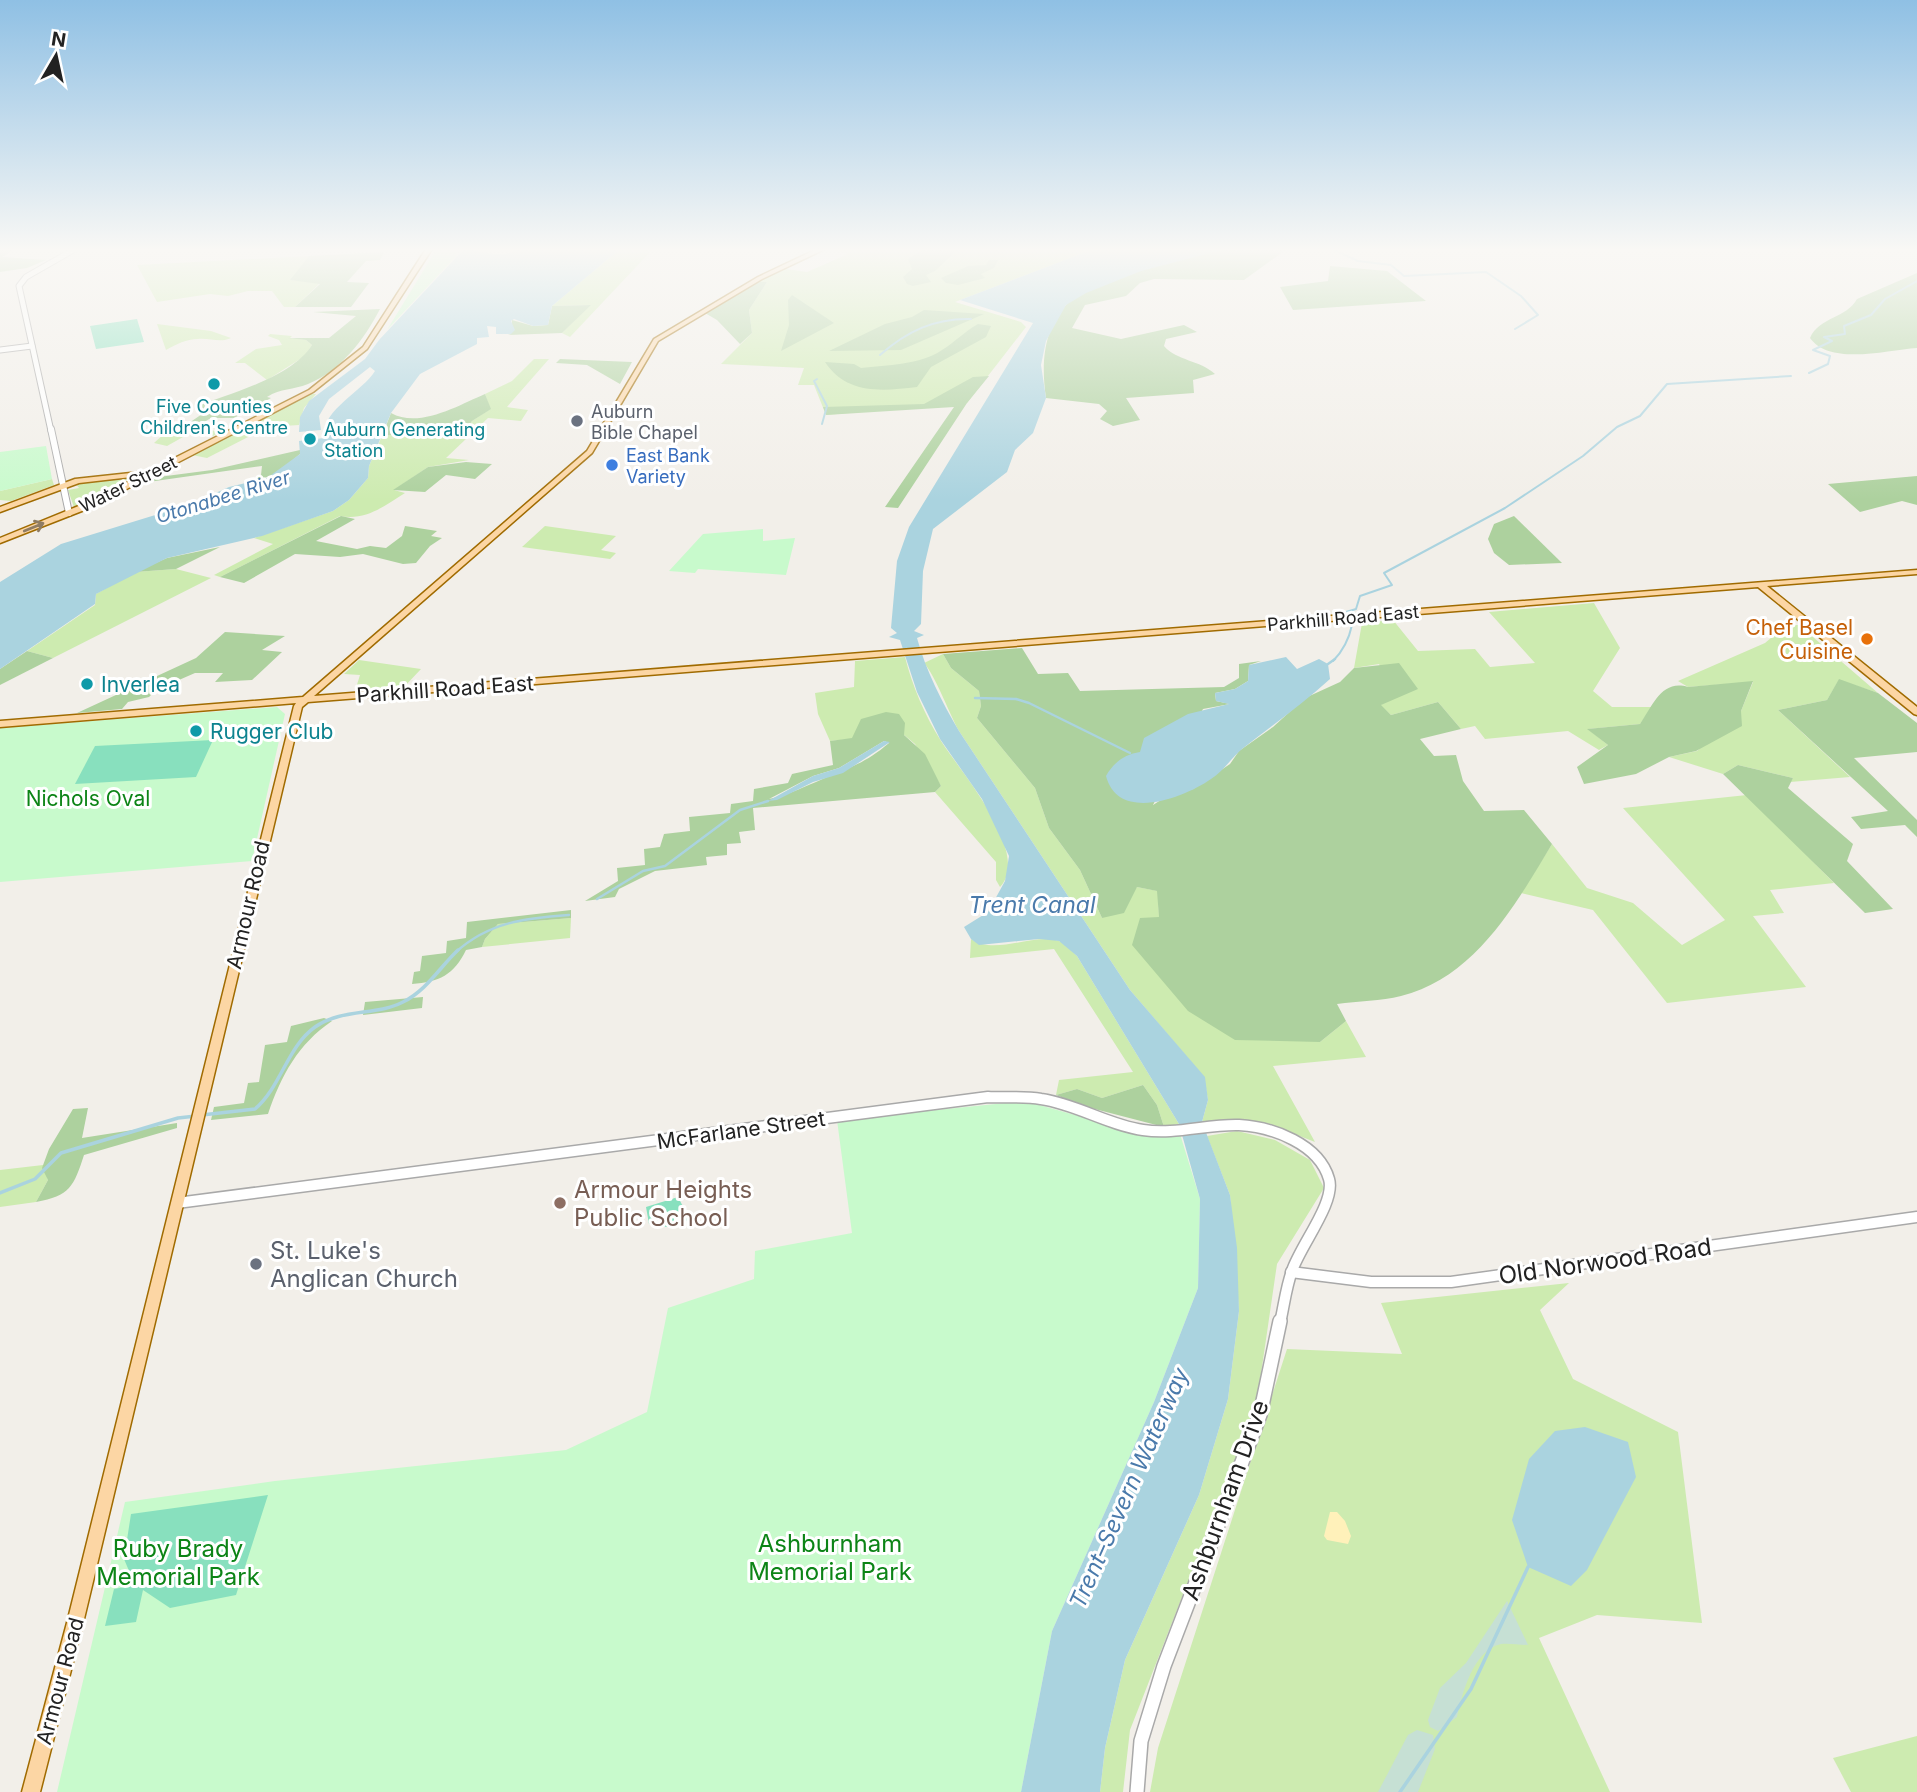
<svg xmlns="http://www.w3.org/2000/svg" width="1917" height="1792" viewBox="0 0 1917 1792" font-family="Inter,sans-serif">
  <rect width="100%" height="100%" fill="#f2efe9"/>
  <g fill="#cdebb0">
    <polygon points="620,249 653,249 570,337 562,333 590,305 552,306"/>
    <polygon points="831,249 1094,249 955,302 1021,322 1026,327 967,403 826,415 814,385 798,385 804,368 721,364 752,333 749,310 767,282 756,282 786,269 807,272 848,254"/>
    <polygon points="309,256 291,280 320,283 295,307 284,307 272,291 248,291 228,296 210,294 157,302 137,265"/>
    <path d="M157,324L211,331L231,338C221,343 210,338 198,339C186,339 177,344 166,350Z"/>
    <polygon points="270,334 292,336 290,338 306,340 312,345 305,356 267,380 245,363 235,363 256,349 282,345 279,340 268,336"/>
    <path d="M534,359H549L507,407L528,410L521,421L488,418L446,458L469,460L428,467L394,490L405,493C384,506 366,521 340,516L220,577L214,575L273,544L254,538L333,511L349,500L368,478L369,466L382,436L408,433L463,434L472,421L490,409L485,394L512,381Z"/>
    <polygon points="310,394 316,394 304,408 299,425 268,427 207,458 192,455"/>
    <polygon points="189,421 187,425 220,432 213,436 192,432 167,446 154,443 165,433 151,430 153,427"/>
    <polygon points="131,478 74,507 68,490 79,488 76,484"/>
    <polygon points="52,479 54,485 11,501 0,500 0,491"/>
    <polygon points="545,526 616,536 601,550 616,553 610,559 522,547"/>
    <polygon points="176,569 211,578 53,658 27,651 95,605 96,594 135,572"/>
    <polygon points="1594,603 1620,648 1593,691 1612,707 1652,707 1640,724 1588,729 1608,745 1599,750 1568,731 1485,739 1475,726 1461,729 1438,702 1391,715 1380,705 1399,696 1379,664 1354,668 1362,623 1393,620 1418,651 1475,649 1490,667 1535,663 1489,612"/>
    <polygon points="1786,625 1799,625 1878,693 1839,680 1827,700 1778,710 1850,777 1790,782 1793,778 1738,765 1723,774 1669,757 1697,751 1741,711 1753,682 1688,687 1678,681 1765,643"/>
    <path d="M943,654L951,668L979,691L981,706L977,718L1035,788L1049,828L1080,870L1102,918L1137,887L1158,891L1159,917L1320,1042L1346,1021L1366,1057L1273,1066L1315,1142L1266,1123L1202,1122L1208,1100L1204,1077L1130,990L959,731C949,713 935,675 924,663Z"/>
    <path d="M905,657C912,685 925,716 941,741C960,771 1032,853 1000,887L996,880V862L935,792L941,786L915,744L903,734L830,741L818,714L815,693L854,687L855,661Z"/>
    <polygon points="359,660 421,669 404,687 355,691 360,675 344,674"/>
    <polygon points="1747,795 1834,883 1770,890 1784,913 1753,916 1806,987 1667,1003 1593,910 1521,893 1552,844 1587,888 1633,903 1682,945 1725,920 1623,808"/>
    <polygon points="571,918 570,938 482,947 485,939 498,924"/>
    <path d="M971,939C995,956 1036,932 1059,941C1065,944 1072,951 1077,956L1179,1124L1164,1127L1157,1105L1143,1085L1102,1098L1077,1089L1056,1095L1059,1080L1133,1072L1054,949L970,958Z"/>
    <polygon points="1237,1131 1275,1140 1310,1160 1324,1188 1277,1264 1256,1408 1130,1730 1123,1792 1100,1792 1105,1748 1125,1660 1199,1495 1228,1399 1239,1311 1230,1195 1207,1136"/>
    <polygon points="43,1165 48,1180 36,1202 0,1207 0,1170"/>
    <polygon points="1569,1283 1540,1310 1573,1379 1678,1432 1702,1623 1597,1615 1539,1638 1610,1792 1150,1792 1158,1748 1287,1349 1402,1354 1381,1303"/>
    <polygon points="1917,1736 1917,1792 1851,1792 1833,1758"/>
  </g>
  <g fill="#add19e" fill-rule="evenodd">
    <polygon points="0,249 16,249 2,257 46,260 27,268 0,272"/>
    <polygon points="924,249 956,251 935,271 926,275 931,282 913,286 907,284 903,277 912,269 908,259"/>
    <path d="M1225,249H1287L1244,280L1154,279L1140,283L1126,296L1085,305L1072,328L1121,339L1184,325L1197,332L1166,339L1164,346C1177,361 1200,360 1215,374L1193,380L1194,393L1126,398L1140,420L1113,426L1100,419L1107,411L1099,404L1046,398C1041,364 1043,328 1068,303C1093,279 1189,257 1225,249Z"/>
    <polygon points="384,252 380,260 366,261 347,282 369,283 351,307 295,307 320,284 290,280 309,256"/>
    <polygon points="989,260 998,260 994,268 981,274 985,278 958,285 946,283 941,278 968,266 986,265"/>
    <polygon points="1330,266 1387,271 1426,301 1293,310 1280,287 1328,281"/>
    <path d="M1917,273V348C1887,350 1830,366 1810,338C1819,317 1847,318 1857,299Z"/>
    <polygon points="756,282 767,282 749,310 752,333 740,344 717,320 705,313"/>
    <polygon points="792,295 834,323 781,351 789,325 788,300"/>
    <polygon points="591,305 562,333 508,335 511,334 512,320 533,326 548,325 552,306"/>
    <path d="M380,309C364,340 340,371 308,384C293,390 281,388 267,397L271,398L234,418H211L199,425H186L208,410L195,407C230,393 291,378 312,345L306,340L288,338H329L356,316L313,312Z"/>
    <polygon points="924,310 984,314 901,350 829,351 885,324 912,317"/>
    <path d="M978,324L991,326L986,337L931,367L917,387C882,391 847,395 825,362L854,364L861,368C887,365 920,365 942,350C955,342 964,332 978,324Z"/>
    <polygon points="560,359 632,362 620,384 587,365 556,363"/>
    <polygon points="989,376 967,403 898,508 885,507 954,407 826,415 823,407 924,404 973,377"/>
    <path d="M485,394L491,409L472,421L463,434L408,433L382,436L391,413C419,429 459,405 485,394Z"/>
    <polygon points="300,450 300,454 276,474 249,483 261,475 262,466 141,483 151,478 212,470"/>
    <polygon points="466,462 492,464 475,479 446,475 425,492 393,490 428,467"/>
    <polygon points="1917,476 1917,505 1902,501 1860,512 1828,484"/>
    <polygon points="341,516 355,519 316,541 357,549 370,546 386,548 402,536 405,526 437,531 431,536 442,538 430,546 416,563 403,564 363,554 340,557 295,554 244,583 220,577"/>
    <polygon points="1514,516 1562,563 1509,565 1494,553 1488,539 1494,524"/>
    <polygon points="220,547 176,569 135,572 167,558"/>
    <polygon points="225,632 285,636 262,650 282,652 252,680 215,682 223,673 195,673 156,690 149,697 128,702 122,709 77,713 196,658"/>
    <path d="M1022,648L1038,674L1068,673L1080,691L1224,687L1239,678V664L1261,661L1249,665L1248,681L1235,689L1215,693L1216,701L1230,704L1203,709L1153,805L1164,798L1193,789L1230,764L1239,751L1273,727L1305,698L1340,682L1354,668L1399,663L1418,689L1381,705L1391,715L1438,702L1461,729L1420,739L1434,756L1456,755L1463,781L1484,811L1524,810L1552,844C1516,904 1475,978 1401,996C1381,1001 1358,1001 1337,1004L1346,1021L1320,1042L1235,1040L1188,1011L1132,945L1140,918L1159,917L1157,891L1137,887L1124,913L1102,918L1080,870L1049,828L1035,788L977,718L981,706L979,691L951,668L943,654Z"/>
    <polygon points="27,651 53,658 0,685 0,669"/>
    <polygon points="1839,679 1878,693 1917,723 1917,752 1854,758 1917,820 1917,837 1905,825 1861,829 1851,817 1888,811 1778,710 1827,700"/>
    <path d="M1753,681L1741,711L1742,726L1696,751L1669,757L1636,774L1584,784L1577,767L1608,745L1587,729L1640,724C1653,705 1662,679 1688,687Z"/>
    <path d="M886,712L899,714L905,723L904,735L925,754L941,786L935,792L753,808L755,830L739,832L741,843L727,844V855L706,857L707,865L655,871L619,889L615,897L585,901L618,881L617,868L645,865L644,849L660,847L664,834L690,831L689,817L730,813L731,804L753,801L754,789L788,783L792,774L833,765L830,741L852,738L861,719ZM884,741L889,743C862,766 846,768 816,782C799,789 787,795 769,799L813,776L839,768Z"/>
    <polygon points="1738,765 1793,778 1788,788 1853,844 1847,861 1893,909 1865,913 1723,774"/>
    <path d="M571,910V918L498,924L485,939L482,947L466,950C454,975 439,982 412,984L414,972L420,971L422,956L446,953L447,941L466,938L467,922Z"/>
    <polygon points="423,997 422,1008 363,1015 365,1002"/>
    <path d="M324,1018L332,1021C298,1044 281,1076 268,1114L211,1120L214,1107L244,1103L248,1083L259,1082L265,1045L287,1042L291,1026Z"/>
    <polygon points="1143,1085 1157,1105 1164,1127 1087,1107 1056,1095 1077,1089 1102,1098"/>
    <path d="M88,1108L82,1138L177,1123V1128L84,1155C74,1186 70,1196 36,1202L48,1180L42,1168L49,1149L73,1109Z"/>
  </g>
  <g fill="#c6e0d4">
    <path d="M1507,1601L1528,1645C1520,1645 1509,1643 1501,1644C1473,1650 1462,1694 1457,1717L1438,1731L1430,1727L1428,1720L1440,1688L1466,1663Z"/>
    <polygon points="1417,1730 1433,1735 1435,1749 1418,1792 1378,1792 1408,1735"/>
  </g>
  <polygon fill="#fff1ba" points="1330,1512 1337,1512 1345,1521 1351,1536 1348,1544 1327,1540 1324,1536"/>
  <g fill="#c8facc">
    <polygon points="436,250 454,250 458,254 387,330"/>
    <polygon points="46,446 52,479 0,491 0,452"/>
    <polygon points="763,529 763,541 795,538 786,575 698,569 695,573 669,571 703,534"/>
    <polygon points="277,707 285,714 252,861 0,882 0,728"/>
    <polygon points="1025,1101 1143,1134 1180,1134 1200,1199 1198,1288 1154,1402 1052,1631 1021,1792 57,1792 125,1502 275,1481 566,1450 647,1412 668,1308 754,1279 755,1251 852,1233 837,1120"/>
  </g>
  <g fill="#88e0be">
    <polygon points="137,319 144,342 96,349 90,326"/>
    <polygon points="213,740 196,777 75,784 95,746"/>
    <path d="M678,1197L689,1218C678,1232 664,1226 649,1224L646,1207Z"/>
    <polygon points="268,1495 236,1595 170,1608 143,1590 136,1622 105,1626 114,1589 135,1585 124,1559 131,1514"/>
  </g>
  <g fill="#aad3df">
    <path d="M464,249C480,249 503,261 515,249H620L552,306L548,325L533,326L514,319L511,321L515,330L511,334H496V327L487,326L489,337L477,338V344L420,374L391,413L369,466L368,478L349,500L333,511L262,536L167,558L96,594L95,604L0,669V582L61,544L191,504L229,487L267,478L300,454L299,441L324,438C320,411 362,392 375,371L370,367L329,399L319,416L321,430L299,432L300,417L309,401L365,359L379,340Z"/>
    <path d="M1094,249H1225L1141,271L1086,293L1066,305L1046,341L1041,365L1046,398L1033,433L1015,450L1007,472L933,529L923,571L921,624L914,631L924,635L917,638C926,671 942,702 959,731L1130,990L1205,1077L1208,1100L1202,1122L1230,1195L1237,1248L1239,1311L1228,1399L1199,1495L1125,1660L1105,1748L1100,1792H1021L1052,1631L1154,1402L1198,1288L1200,1199L1179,1124L1077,956L1059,941L1039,939L979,945L971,939L964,927L988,912L1005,881L1009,856L982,799L940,739L917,692L900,640L889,637L897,633L891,628L897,561L909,527L1033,323L960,300Z"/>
    <path d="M1286,657L1297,669L1319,659L1328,664L1330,679C1303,704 1271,726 1242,749C1231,758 1224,771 1211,779C1184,798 1118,823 1106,776C1113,763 1125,754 1140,752L1144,738L1188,714L1229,704L1216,701L1215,693L1235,689L1248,681L1249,665Z"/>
    <polygon points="884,741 890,742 843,773 813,782 777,800 768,801 813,776 839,768"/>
    <polygon points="1585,1427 1628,1442 1636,1477 1587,1570 1571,1586 1528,1567 1512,1520 1529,1459 1555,1431"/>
  </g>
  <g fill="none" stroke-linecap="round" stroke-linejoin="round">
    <g stroke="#aad3df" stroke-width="2">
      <polyline points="1332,249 1358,261 1391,265 1404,276 1486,272 1521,296 1538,315 1515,329"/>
      <path d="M880,355C907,331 935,318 971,319"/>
      <polyline points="1809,373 1828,364 1830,356 1813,350 1832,341 1824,337 1845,334 1844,326 1871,315 1885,299 1917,281"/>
      <polyline points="817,379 814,381 827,406 822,424"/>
      <path d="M1333,661C1343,651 1349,639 1352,625L1346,619V612L1356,609L1360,596L1392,585L1384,573L1505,508L1583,456L1617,427L1640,416L1667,384L1791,376"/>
    </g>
    <g stroke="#aad3df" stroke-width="2.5">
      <polyline points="1328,664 1335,659"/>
      <polyline points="975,698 1016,699 1029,703 1130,753"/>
      <polyline points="597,899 643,871 665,866 740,810 768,801"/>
      <path d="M456,952C489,922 526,918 569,915"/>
    </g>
    <g stroke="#aad3df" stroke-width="3.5">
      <path d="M202,1115L255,1109C281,1087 287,1047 315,1027C342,1008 376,1016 403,1002C426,991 440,967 458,950"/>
      <polyline points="0,1193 35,1179 61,1153 178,1118 196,1116"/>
      <polyline points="1400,1792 1471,1689 1528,1567"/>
    </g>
    <defs>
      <g id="minor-far3">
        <polyline points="0,350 32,346"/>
        <polyline points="51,431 19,286 26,277 75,249"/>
      </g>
      <polyline id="minor-far2" points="51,429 69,513"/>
      <g id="minor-far1">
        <path d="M177,1203L988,1097C1005,1098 1024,1096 1041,1099C1076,1104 1108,1125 1143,1130C1175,1135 1207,1124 1239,1125C1273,1127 1319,1144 1329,1179C1336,1202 1300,1246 1292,1271C1286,1287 1284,1306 1280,1323"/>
        <polyline points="1291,1272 1371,1282 1451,1282 1917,1217"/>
      </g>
      <polyline id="minor" points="1137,1792 1141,1741 1164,1666 1260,1415 1280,1321"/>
      <g id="major">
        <polygon points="426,249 432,249 367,349 313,392 92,507 0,543 0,538 86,503 140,476 79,483 0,512 0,507 75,479 140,472 143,474 309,390 363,347"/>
        <polygon points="817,249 825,249 762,279 658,341 592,453 314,696 1917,570 1917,574 1767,586 1917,707 1917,715 1914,714 1758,587 308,702 302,707 84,1619 40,1792 22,1792 68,1619 294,706 296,703 0,727 0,721 303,697 587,451 654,339 758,277"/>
      </g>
    </defs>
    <use href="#minor-far3" stroke="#a9a9a9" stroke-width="7"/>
    <use href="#minor-far2" stroke="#a9a9a9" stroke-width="8"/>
    <use href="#minor-far1" stroke="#a9a9a9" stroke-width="13"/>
    <use href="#minor" stroke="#a9a9a9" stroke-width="16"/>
    <use href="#major" stroke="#a06b00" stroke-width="3"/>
    <use href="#minor-far3" stroke="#fff" stroke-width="5"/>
    <use href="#minor-far2" stroke="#fff" stroke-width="6"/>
    <use href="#minor-far1" stroke="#fff" stroke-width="10"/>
    <use href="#minor" stroke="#fff" stroke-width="13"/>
    <use href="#major" fill="#fcd6a4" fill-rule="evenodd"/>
  </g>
  <defs><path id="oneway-shaft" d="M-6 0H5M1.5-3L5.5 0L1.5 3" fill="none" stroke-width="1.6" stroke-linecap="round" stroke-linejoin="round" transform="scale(1.75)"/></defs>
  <use stroke="#8f7c63" href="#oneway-shaft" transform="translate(34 527) rotate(-22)"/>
  <linearGradient id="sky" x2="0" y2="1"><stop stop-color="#8fc0e4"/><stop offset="0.5" stop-color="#f9f8f5"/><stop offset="1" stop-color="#f9f8f5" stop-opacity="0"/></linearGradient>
  <rect width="1917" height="500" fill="url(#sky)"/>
  <g fill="#0f9aa8" stroke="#fff" stroke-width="2.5">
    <circle cx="214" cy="384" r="7"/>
    <circle cx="310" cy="439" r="7"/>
    <circle cx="87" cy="684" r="7"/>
    <circle cx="196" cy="731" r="7"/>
  </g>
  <g fill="#6b7280" stroke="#fff" stroke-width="2.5">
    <circle cx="577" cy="421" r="7"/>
    <circle cx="256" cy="1264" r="7"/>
  </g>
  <circle fill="#3f7fe0" stroke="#fff" stroke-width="2.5" cx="612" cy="465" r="7"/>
  <circle fill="#e8710a" stroke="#fff" stroke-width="2.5" cx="1867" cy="639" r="7"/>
  <circle fill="#8d6e63" stroke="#fff" stroke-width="2.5" cx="560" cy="1203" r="7"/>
  <g text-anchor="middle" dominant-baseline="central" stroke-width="6" stroke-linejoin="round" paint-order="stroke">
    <g font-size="18" fill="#0d838f" stroke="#fff">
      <text x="214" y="406">Five Counties<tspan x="214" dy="21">Children's Centre</tspan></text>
      <text x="324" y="429" text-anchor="start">Auburn Generating<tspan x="324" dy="21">Station</tspan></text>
    </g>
    <g font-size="18" fill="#5b616d" stroke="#fff" text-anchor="start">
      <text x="591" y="411">Auburn<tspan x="591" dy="21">Bible Chapel</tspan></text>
    </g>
    <g font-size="18" fill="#366cbe" stroke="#fff" text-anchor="start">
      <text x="626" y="455">East Bank<tspan x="626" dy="21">Variety</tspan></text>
    </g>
    <g font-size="18" fill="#222" stroke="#fff">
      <text transform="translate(128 484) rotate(-26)">Water Street</text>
      <text transform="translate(1343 618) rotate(-5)">Parkhill Road East</text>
    </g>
    <g font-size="19" font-style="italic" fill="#4a7aab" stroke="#fff">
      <text transform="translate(223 497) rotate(-17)">Otonabee River</text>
    </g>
    <g font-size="21" fill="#c56008" stroke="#fff" text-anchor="end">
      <text x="1853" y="627">Chef Basel<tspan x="1853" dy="24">Cuisine</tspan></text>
    </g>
    <g font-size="21" fill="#0d838f" stroke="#fff" text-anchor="start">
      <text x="101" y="684">Inverlea</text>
      <text x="210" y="731">Rugger Club</text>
    </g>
    <g font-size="21" fill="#222" stroke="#fff">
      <text transform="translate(445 689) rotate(-4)">Parkhill Road East</text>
      <text transform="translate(248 905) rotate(-77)">Armour Road</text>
      <text transform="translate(741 1130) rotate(-8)">McFarlane Street</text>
      <text transform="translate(60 1681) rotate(-75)">Armour Road</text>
    </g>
    <g font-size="21" fill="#0c8416" stroke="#fff">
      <text x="88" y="798">Nichols Oval</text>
    </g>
    <g font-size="23" font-style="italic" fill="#4a7aab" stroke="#fff">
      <text x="1032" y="905">Trent Canal</text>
      <text transform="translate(1129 1488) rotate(-66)">Trent–Severn Waterway</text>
    </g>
    <g font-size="24" fill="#785e54" stroke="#fff" text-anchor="start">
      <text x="574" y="1189">Armour Heights<tspan x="574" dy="28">Public School</tspan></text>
    </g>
    <g font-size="24" fill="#5b616d" stroke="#fff" text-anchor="start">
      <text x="270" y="1250">St. Luke's<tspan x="270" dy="28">Anglican Church</tspan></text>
    </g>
    <g font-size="24" fill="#222" stroke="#fff">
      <text transform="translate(1605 1261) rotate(-8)">Old Norwood Road</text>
      <text transform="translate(1225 1500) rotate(-70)">Ashburnham Drive</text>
    </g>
    <g font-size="24" fill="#0c8416" stroke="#fff">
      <text x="830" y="1543">Ashburnham<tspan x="830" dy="28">Memorial Park</tspan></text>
      <text x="178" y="1548">Ruby Brady<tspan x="178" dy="28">Memorial Park</tspan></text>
    </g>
  </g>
  <g transform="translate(56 56) rotate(9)" stroke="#ffffff" stroke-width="5" paint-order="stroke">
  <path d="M0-5L12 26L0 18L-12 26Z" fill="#222222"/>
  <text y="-10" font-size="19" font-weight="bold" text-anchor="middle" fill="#222222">N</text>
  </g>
</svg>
